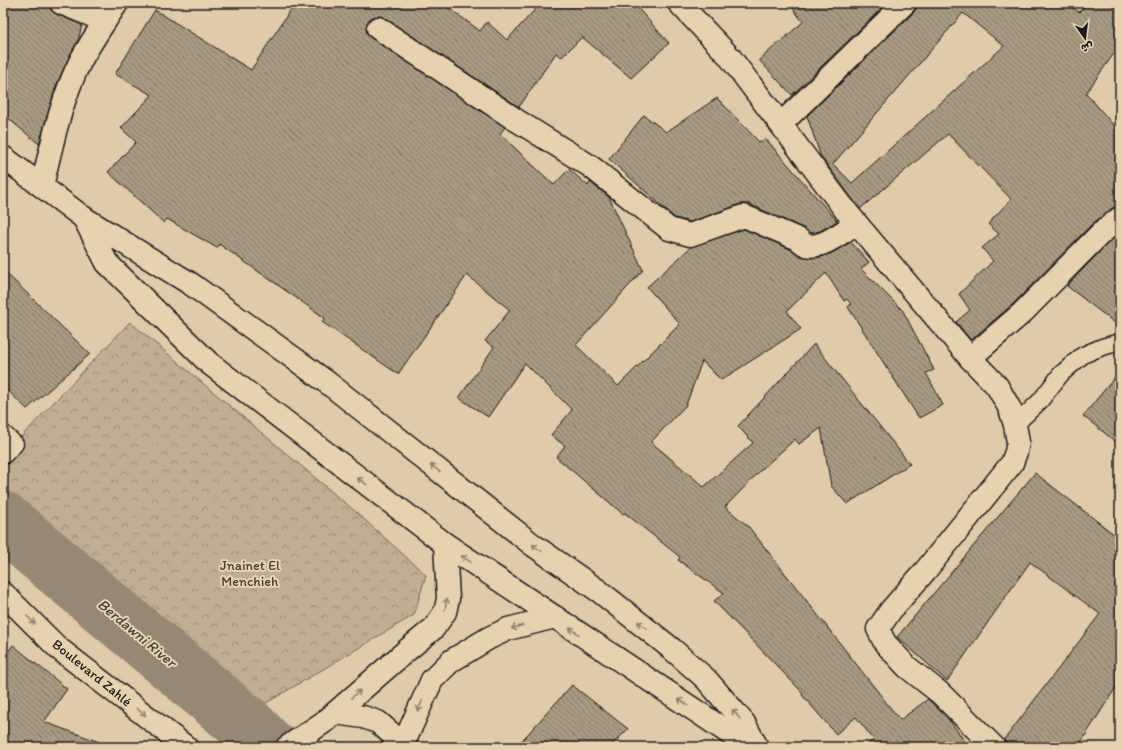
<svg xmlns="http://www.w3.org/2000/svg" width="1123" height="750" viewBox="0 0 1123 750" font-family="Itim,'Playpen Sans Arabic',sans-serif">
  <defs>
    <pattern id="park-crowns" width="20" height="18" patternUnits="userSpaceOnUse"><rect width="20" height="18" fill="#bfae93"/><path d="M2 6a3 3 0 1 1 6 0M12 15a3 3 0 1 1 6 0" fill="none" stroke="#9a8d77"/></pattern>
    <pattern id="building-back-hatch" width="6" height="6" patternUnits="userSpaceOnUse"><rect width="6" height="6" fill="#a89a82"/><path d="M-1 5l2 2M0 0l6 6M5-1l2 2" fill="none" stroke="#887d6a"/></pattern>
  </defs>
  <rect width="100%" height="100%" fill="#dfcbaa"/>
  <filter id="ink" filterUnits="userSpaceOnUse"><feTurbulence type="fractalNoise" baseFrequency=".025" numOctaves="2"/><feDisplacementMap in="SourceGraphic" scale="8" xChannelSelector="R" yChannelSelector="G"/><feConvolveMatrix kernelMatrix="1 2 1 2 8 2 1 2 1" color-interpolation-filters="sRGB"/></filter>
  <g filter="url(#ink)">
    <polygon fill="url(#park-crowns)" stroke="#6e6558" points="130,322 357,513 426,575 414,615 236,721 3,497 3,456"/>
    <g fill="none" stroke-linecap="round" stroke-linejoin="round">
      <polyline stroke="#958874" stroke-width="59" points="3,521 245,724 268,747"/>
    </g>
    <g fill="url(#building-back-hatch)" stroke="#1c1c1c" fill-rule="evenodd">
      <polygon points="3,3 49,3 51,10 56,14 82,25 78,41 70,55 56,86 39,144 3,114"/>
      <polygon points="295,3 442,3 480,31 487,22 507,40 541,3 633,3 669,43 631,78 582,37 562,57 556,53 519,107 385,18 379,16 373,17 368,21 366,27 367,33 371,38 505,127 500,134 554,185 569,169 588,186 590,182 609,197 643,270 576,345 618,386 680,324 647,287 691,247 744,229 792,250 800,256 810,258 821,257 830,254 851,242 869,262 861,269 903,311 934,370 926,373 943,405 919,418 848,307 851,304 847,299 844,301 826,273 787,311 801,329 721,380 702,361 686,405 651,442 704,487 753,443 738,426 814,344 910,464 847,504 831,486 821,428 799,444 795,439 762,469 725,507 748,526 900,720 928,699 947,717 969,747 864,747 874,740 856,717 836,734 802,695 803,693 714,601 724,593 678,560 680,557 625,513 623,514 556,457 565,446 551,435 572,410 525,363 488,417 459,398 494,347 485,341 510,310 467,275 398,374 322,322 325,318 219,244 217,248 167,219 164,223 108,172 136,142 121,128 152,95 115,74 155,10 251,70"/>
      <polygon points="789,3 887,3 792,95 759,60 803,22"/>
      <path d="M917,3H1066L1079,12L1087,3H1120V45L1086,93L1120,133V206L1112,208L1092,224L1013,304L971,340L956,322L970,310L959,294L993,261L982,248L999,234L988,224L1011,199L948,134L860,209L821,157L807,116L914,12L917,7ZM963,13L1004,46L852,183L833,164Z"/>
      <polygon points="717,98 760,143 765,138 837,221 820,231 810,233 803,228 749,204 740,204 690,222 675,218 609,159 644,115 666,132"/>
      <polygon points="1120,234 1120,327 1067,286 1109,242"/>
      <polygon points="3,270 90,354 27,409 3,386"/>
      <polygon points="1120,371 1120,445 1083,416"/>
      <polygon points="1035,473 1120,539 1120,681 1078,747 1006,747 1004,740 1100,614 1030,562 947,681 897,637"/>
      <polygon points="13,645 67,689 44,722 105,744 105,747 3,747 3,659"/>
      <polygon points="572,685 628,729 610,747 516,747"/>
    </g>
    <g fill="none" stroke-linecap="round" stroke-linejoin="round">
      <defs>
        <g id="service">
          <polyline points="1015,425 1040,401 1061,374 1083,355 1102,347 1120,342"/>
          <polyline points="3,433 15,444 3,456"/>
        </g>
        <g id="minor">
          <polyline points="61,3 105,21"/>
          <path d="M378,28L516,120L590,166L669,229L690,235L744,216L798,239C801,241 803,244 806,245C821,250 844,231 856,223"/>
          <polyline points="781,124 905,3"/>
          <path d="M42,186C52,144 61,99 81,60C92,40 105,21 117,3"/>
          <polyline points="970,358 1022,313 1101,233 1120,218"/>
        </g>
        <g id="tertiary">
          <polyline points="679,3 729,56 846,211 970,358 997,386 1010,409 1015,425 1018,442 1016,452 1012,463 926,570 891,610 878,629 885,643 907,667 940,693 994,747"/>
          <polyline points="335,713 363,717 378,722 394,736 396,747"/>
          <polyline points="287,747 327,720 406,651 434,628 445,612 448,599 445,544"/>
          <polyline points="402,747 432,680 451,661 489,638 508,629 555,617"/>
        </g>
        <g id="secondary">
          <polyline points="3,157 84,218 191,284 328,383 533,545 599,591 672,649 706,679 744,723 757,747"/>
          <polyline points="84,218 107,263 209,363 445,544 750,747"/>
          <polyline points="3,593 58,648 186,747"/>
        </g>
      </defs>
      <use href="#service" stroke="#1c1c1c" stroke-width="19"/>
      <use href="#minor" stroke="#1c1c1c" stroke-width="25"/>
      <use href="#tertiary" stroke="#1c1c1c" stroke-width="25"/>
      <use href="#secondary" stroke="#1c1c1c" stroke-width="25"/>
      <use href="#service" stroke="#e7d2b0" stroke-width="16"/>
      <use href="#minor" stroke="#e7d2b0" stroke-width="22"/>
      <use href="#tertiary" stroke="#e7d2b0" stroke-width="22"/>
      <use href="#secondary" stroke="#e7d2b0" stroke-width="22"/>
    </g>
    <defs><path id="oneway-shaft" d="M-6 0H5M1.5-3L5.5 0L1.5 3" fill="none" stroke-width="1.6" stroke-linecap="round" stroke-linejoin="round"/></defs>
    <g stroke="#8c806d">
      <use href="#oneway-shaft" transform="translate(435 468) rotate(-142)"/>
      <use href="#oneway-shaft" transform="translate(362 481) rotate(-143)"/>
      <use href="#oneway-shaft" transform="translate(537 548) rotate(-145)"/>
      <use href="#oneway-shaft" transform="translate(466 559) rotate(-146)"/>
      <use href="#oneway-shaft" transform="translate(446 604) rotate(-80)"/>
      <use href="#oneway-shaft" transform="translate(31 620) rotate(45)"/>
      <use href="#oneway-shaft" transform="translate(642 625) rotate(-142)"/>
      <use href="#oneway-shaft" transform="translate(517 627) rotate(164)"/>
      <use href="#oneway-shaft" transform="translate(574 631) rotate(-146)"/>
      <use href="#oneway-shaft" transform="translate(356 694) rotate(-41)"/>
      <use href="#oneway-shaft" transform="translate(683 702) rotate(-146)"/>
      <use href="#oneway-shaft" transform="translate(420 706) rotate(114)"/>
      <use href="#oneway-shaft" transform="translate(141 712) rotate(38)"/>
      <use href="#oneway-shaft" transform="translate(736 714) rotate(-131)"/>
    </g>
  </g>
  <g text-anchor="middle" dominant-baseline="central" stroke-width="4" stroke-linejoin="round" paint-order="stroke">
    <g font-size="14" fill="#45403a" stroke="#e7d2b0">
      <text x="250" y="565">Jnainet El<tspan x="250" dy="16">Menchieh</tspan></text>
    </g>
    <g font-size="14" fill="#1c1c1c" stroke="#e7d2b0">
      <text transform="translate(92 673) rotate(39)">Boulevard Zahlé</text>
    </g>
    <g font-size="15" font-style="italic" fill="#46423b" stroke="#e7d2b0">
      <text transform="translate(137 633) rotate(40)">Berdawni River</text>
    </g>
  </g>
  <rect width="1123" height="750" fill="none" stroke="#e7d2b0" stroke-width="16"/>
  <rect x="8" y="8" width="1107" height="734" fill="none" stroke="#1c1c1c" stroke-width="1.5" filter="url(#ink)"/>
  <g transform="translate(1085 38) rotate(166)" stroke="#e7d2b0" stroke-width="3" paint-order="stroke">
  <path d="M0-3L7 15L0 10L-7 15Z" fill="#1c1c1c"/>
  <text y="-6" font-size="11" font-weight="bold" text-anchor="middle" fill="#1c1c1c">ش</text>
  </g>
</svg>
